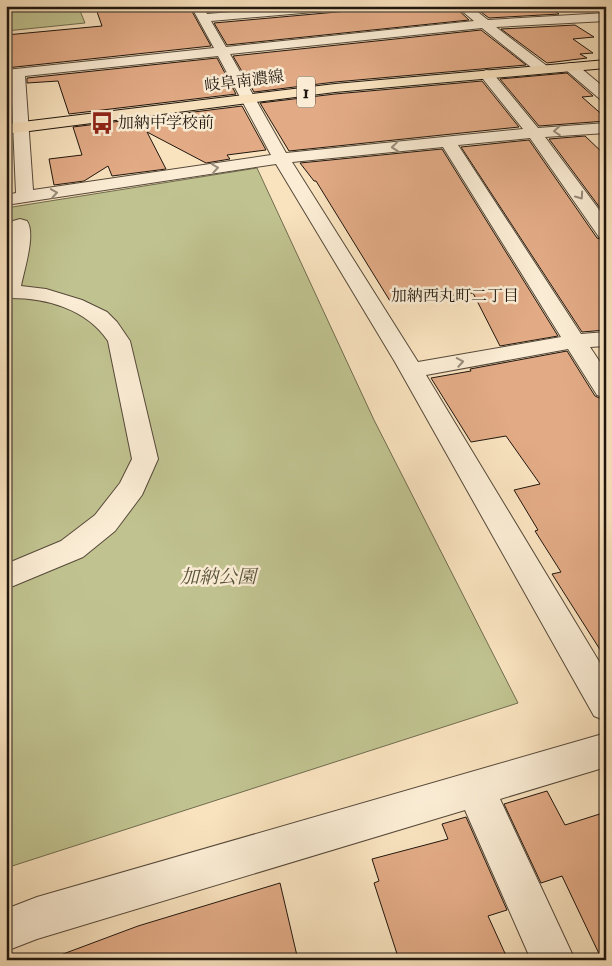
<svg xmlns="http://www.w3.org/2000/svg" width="612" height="966" viewBox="0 0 612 966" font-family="'IM FELL Double Pica','Noto Serif JP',serif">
  <rect width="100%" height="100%" fill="#f9e3bf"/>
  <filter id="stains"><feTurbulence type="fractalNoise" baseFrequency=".004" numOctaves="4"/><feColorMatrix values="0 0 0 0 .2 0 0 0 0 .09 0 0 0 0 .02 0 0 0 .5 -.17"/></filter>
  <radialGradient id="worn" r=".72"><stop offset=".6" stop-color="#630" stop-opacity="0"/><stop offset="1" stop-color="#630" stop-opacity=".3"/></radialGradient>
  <g fill="#c0c390" stroke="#706c4f">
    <polygon points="6,6 78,6 85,23 6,31"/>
    <polygon points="257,168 374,420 518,703 6,868 6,208"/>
  </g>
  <g fill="#e2ab86" stroke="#1f160e">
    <polygon points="95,6 189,6 211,46 6,68 6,35 102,26"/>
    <polygon points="205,6 277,6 208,12"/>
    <polygon points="356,6 454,6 469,20 227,45 214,23 348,11"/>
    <polygon points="473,6 548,6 559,14 489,18"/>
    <polygon points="575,25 594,37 573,39 593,53 580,54 587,58 547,63 501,29"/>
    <polygon points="481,30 526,65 335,82 254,92 233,56"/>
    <polygon points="217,58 236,94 69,114 58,81 27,83 27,78"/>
    <polygon points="567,73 593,96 582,97 606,118 606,121 539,126 500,79"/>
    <polygon points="482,81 519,127 289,151 260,103 335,94"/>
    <polygon points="242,106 266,150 227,155 230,159 206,163 147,132 166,169 112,176 108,166 84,181 54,185 49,159 82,155 73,127"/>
    <polygon points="585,136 606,156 606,216 549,139"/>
    <polygon points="529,140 597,238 606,241 606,330 582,332 461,147"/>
    <polygon points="442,149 558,336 500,346 473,293 406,301 404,298 390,301 316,181 314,181 300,163"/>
    <polygon points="567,351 595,396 606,401 606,659 552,574 561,572 535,531 538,530 514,490 540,484 506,436 471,442 431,378 471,371 470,369"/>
    <polygon points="547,791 565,825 606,812 606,960 602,960 562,876 541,883 504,804"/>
    <polygon points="466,817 507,910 488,916 508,960 399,960 374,883 379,881 372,859 448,839 442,824"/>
    <polygon points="280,883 298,960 56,960 55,957 138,926"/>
  </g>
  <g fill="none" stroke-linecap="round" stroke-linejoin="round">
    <defs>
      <g id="minor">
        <path d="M191,6H203L207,14L303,6H354L348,9L211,21L226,47L474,21L456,6H470L488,20L606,13V21L496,27L547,66L549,69L547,72H537L482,28L230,54L286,153L523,129L479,74L486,70L491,71L538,128L606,123V133L545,137L606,219V239L599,237L530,138L458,145L581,334L606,332V346L590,347L606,371V398L597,395L568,349L426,375L606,673V721L594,716L395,362L276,164L6,205V195L16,193L11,78H6V70L214,48ZM218,56L271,155L33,190L25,76ZM443,147L561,337L418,362L292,162Z"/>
        <polygon points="571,63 576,64 606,89 606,101 601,100 566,70 564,67 566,64"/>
        <path d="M20,219L27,221C36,234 24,270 21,286L46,289L82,300L107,312L117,322L130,341L158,459L142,495L115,531L83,557L6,589V564L61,541L95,515L120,483L132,459L108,341C86,308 44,297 6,298V258L10,241L11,225L13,221Z"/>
        <polygon points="606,733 606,767 500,799 575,960 531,960 465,810 37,939 6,951 6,909 37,897"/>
      </g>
      <polygon id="major" points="606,60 606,68 335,92 6,134 6,124 335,84"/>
    </defs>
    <use href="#minor" stroke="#56493a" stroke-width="2"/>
    <use href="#major" stroke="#1f160e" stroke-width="2"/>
    <use href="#minor" fill="#fbedd5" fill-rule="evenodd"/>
    <use href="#major" fill="#f9e3bf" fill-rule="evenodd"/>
  </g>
  <defs><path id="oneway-chevron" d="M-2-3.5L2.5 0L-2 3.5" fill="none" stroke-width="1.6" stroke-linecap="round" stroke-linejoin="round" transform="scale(1.25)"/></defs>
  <g stroke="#988c7b">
    <use href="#oneway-chevron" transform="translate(557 131) rotate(176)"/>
    <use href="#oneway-chevron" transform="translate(395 147) rotate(174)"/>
    <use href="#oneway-chevron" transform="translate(215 168) rotate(-9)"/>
    <use href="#oneway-chevron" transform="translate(54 193) rotate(-9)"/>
    <use href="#oneway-chevron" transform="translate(580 196) rotate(55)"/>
    <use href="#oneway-chevron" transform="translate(460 362) rotate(-10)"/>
  </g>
  <defs>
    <symbol id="bus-bare" viewBox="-9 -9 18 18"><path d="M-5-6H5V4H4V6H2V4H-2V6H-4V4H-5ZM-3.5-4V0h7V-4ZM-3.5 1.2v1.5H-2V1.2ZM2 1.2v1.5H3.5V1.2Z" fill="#8f2418" stroke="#fbedd5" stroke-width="2.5" paint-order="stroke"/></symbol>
  </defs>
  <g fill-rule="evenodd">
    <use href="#bus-bare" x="86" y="107" width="32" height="32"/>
  </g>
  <g text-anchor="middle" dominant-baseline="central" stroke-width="5" stroke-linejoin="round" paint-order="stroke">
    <g font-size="16" fill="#1f160e" stroke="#fbedd5">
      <text transform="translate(244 81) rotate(-7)">岐阜南濃線</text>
    </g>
    <g font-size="16" fill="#1f160e" stroke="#fbedd5" text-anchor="start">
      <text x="118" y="123">加納中学校前</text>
    </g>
    <g font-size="16" fill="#1f160e" stroke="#fbedd5">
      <text x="455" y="296">加納西丸町二丁目</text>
    </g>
    <rect fill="#fbedd5" stroke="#61564a" stroke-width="1" x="297" y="76.5" width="18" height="31" rx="4"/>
    <g font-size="18" font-weight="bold" fill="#1f160e">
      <text x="306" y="92">1</text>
    </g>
    <g font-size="19" font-style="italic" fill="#57533c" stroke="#fbedd5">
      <text x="218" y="577">加納公園</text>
    </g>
  </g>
  <rect width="612" height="966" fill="none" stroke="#f9e3bf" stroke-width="25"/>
  <rect x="8" y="8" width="597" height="951" fill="none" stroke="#1f160e" stroke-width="2.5"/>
  <rect x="12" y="12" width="587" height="941" fill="none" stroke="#1f160e"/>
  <rect width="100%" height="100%" filter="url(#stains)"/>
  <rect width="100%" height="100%" fill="url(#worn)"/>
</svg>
